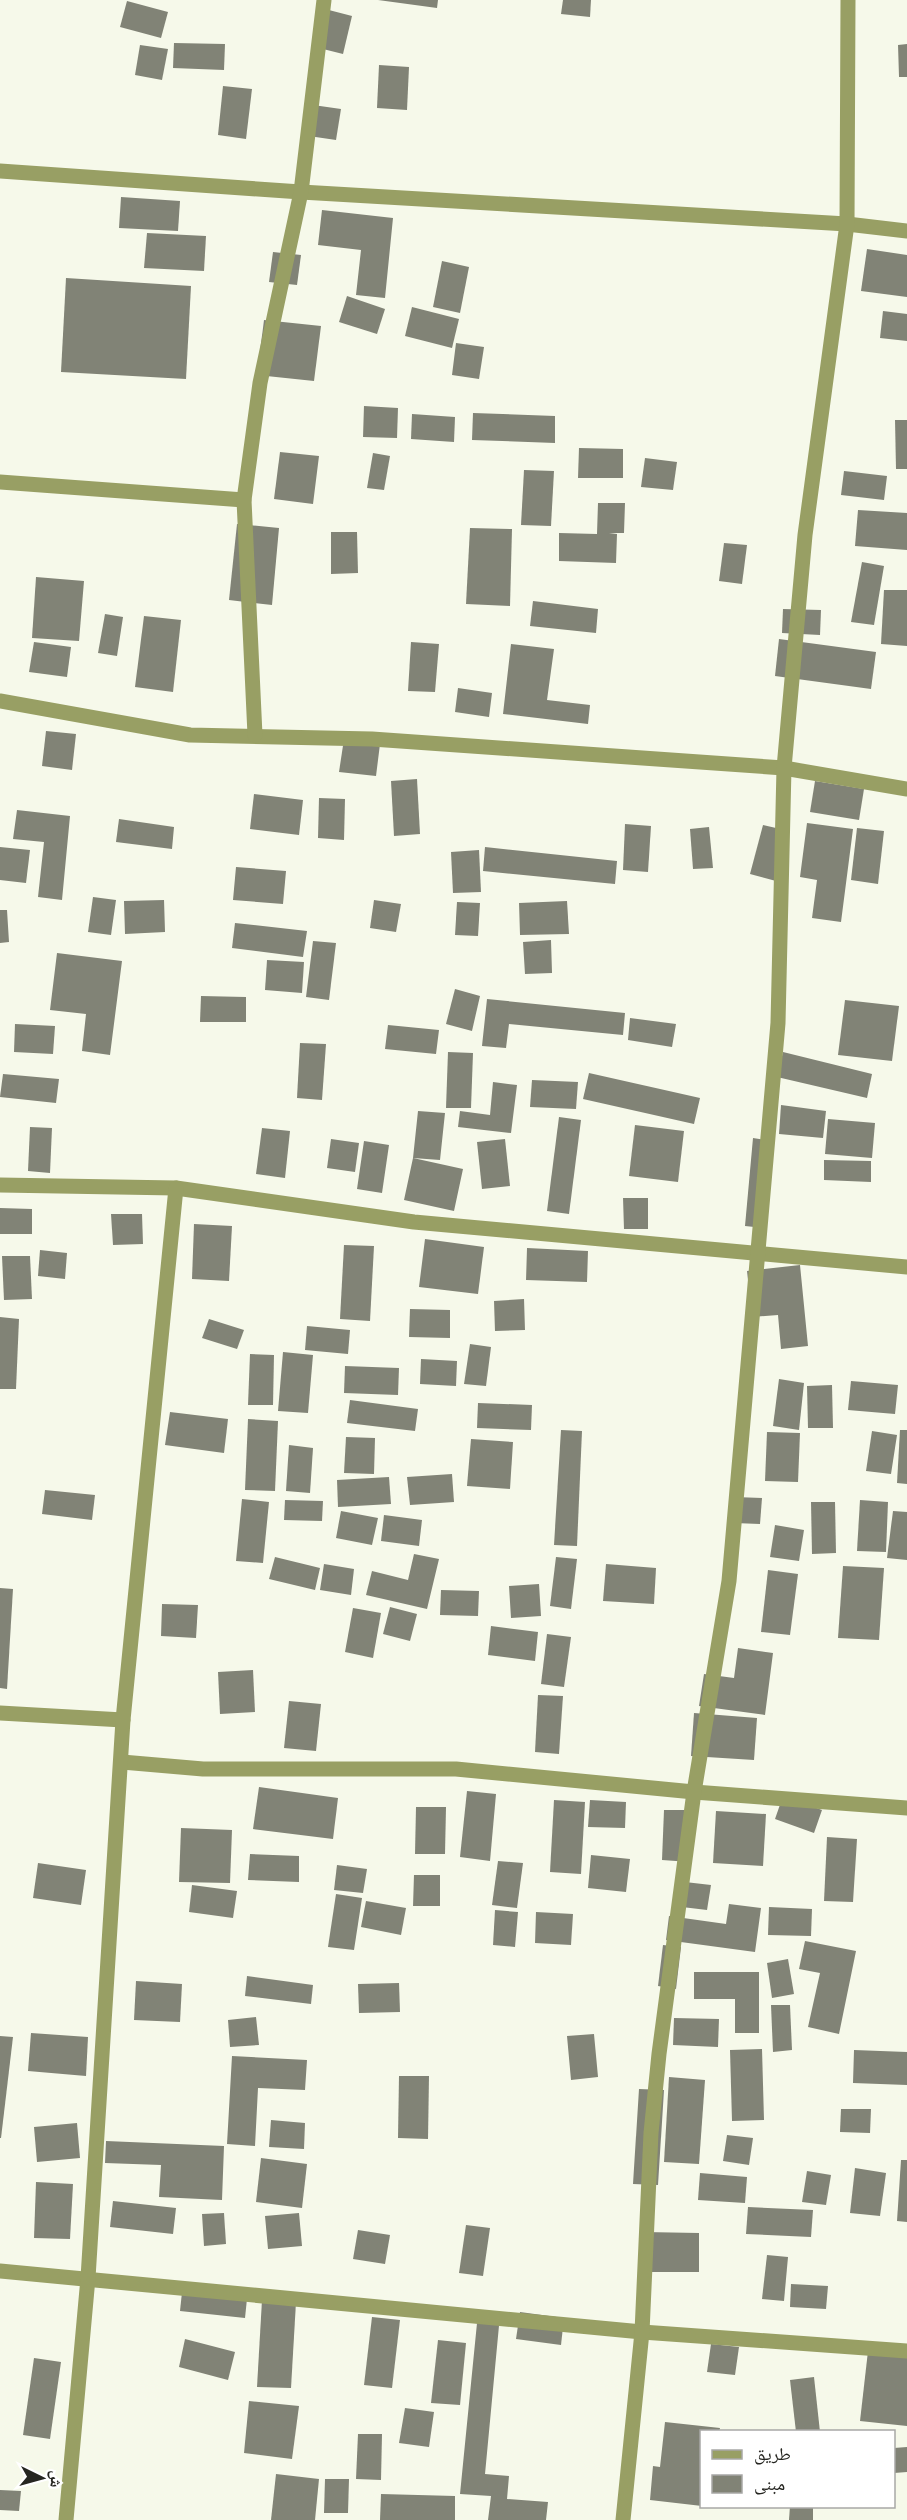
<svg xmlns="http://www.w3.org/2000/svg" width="907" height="2520" viewBox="0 0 907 2520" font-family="'Alegreya Sans','Noto Naskh Arabic',sans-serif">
  <rect width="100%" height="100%" fill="#f6f9ea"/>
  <g fill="#818376">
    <polygon points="378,0 438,0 437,8"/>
    <polygon points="563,0 591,0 590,17 561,14"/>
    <polygon points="127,1 168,12 161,38 120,27"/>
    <polygon points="325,9 352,16 343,54 315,47"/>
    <polygon points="174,43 225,44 224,70 173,68"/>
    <polygon points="907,44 907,77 899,77 898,45"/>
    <polygon points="140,45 168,49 162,80 135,75"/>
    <polygon points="379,65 409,67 407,110 377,108"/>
    <polygon points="223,86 252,89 246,139 218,135"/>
    <polygon points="306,104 341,109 336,140 302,135"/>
    <polygon points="121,197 180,201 178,231 119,228"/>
    <polygon points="322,210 393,218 385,298 356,295 361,250 318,245"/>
    <polygon points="147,233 206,236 204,271 144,268"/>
    <polygon points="867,249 907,255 907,297 861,291"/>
    <polygon points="273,252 301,255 297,285 269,282"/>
    <polygon points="442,261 469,267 460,313 433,307"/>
    <polygon points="66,278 191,286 186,379 61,372"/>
    <polygon points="347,296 385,309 377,334 339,322"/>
    <polygon points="412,307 459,319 452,348 405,336"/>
    <polygon points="883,311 907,314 907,341 880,338"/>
    <polygon points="264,320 321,326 314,381 257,375"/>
    <polygon points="456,343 484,347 479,379 452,375"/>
    <polygon points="364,406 398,408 397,438 363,437"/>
    <polygon points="473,413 555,416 555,443 472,440"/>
    <polygon points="412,414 455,417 454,442 411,439"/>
    <polygon points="895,420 907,420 907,469 896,469"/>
    <polygon points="579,448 623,449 623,478 578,478"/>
    <polygon points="280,452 319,456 313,504 274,499"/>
    <polygon points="373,453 390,456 384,490 367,488"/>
    <polygon points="645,458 677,462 673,490 641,487"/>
    <polygon points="524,470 554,471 551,526 521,525"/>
    <polygon points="844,471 887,476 884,500 841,495"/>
    <polygon points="598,503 625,503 624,533 609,533 617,534 616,563 559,561 559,533 597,534"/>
    <polygon points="858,510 907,513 907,550 855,546"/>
    <polygon points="237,524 279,528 272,605 229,600"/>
    <polygon points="470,528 512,529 510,606 466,604"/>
    <polygon points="331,532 357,532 358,573 331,574"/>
    <polygon points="724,543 747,545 742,584 719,581"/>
    <polygon points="862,562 884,566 874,625 851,622"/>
    <polygon points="36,577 84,581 79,641 32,638"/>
    <polygon points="884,590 907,590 907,646 881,644"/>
    <polygon points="533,601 598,609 596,633 530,626"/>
    <polygon points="783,609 821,610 820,635 782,633"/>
    <polygon points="105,614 123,617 117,656 98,653"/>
    <polygon points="144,616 181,620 173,692 135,687"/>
    <polygon points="779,639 876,652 871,689 775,676"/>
    <polygon points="34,642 71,647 67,677 29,672"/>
    <polygon points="411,642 439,644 435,692 408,691"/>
    <polygon points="511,644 554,649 547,700 590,705 588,724 503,714"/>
    <polygon points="458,688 492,693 489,717 455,712"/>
    <polygon points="46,731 76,734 72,770 42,766"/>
    <polygon points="344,739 380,744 376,776 339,772"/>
    <polygon points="417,779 420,834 394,836 391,781"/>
    <polygon points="815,781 864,789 859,820 810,812"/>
    <polygon points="254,794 303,800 299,835 250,829"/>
    <polygon points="319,798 345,799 344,840 318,838"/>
    <polygon points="17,810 70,816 62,900 38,897 44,842 13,839"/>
    <polygon points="119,819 174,827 172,849 116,842"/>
    <polygon points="807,823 853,829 841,922 812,918 817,880 800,877"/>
    <polygon points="625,824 651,826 648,872 623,870"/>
    <polygon points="763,825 789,831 776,881 750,874"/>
    <polygon points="709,827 713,868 693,869 690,829"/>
    <polygon points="857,828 884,831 878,884 851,880"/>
    <polygon points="0,847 30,850 26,883 0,880"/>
    <polygon points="485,847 617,861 615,884 483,871"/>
    <polygon points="479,850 481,892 453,893 451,852"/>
    <polygon points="236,867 286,871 283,904 233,900"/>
    <polygon points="93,897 116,900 111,935 88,932"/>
    <polygon points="164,900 165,932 125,934 124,901"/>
    <polygon points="374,900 401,904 396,932 370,928"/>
    <polygon points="567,901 569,934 520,935 519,903"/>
    <polygon points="457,902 480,903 478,936 455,935"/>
    <polygon points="0,910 7,910 9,942 0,943"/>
    <polygon points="235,923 307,931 303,957 232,948"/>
    <polygon points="551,940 552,973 525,974 523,942"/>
    <polygon points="313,941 336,943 329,1000 306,997"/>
    <polygon points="57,953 122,961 110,1055 82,1051 86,1014 50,1010"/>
    <polygon points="267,960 304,962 302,993 265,990"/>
    <polygon points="455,989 480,996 472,1031 446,1024"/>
    <polygon points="201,996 246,997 246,1022 200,1022"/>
    <polygon points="487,999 625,1013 623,1035 509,1024 506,1048 482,1046"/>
    <polygon points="845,1000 899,1006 892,1061 838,1055"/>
    <polygon points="630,1018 676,1024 672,1047 628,1040"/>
    <polygon points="15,1024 55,1026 53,1054 14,1052"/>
    <polygon points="388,1025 439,1030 436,1054 385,1049"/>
    <polygon points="300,1043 326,1044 322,1100 297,1098"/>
    <polygon points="448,1052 473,1053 471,1108 446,1108"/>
    <polygon points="783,1052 872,1074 867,1098 777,1077"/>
    <polygon points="589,1073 700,1098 694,1124 583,1099"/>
    <polygon points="3,1074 59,1079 56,1103 0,1097"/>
    <polygon points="532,1080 578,1082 576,1109 530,1107"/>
    <polygon points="493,1082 517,1085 511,1133 458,1127 460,1111 490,1115"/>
    <polygon points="781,1105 826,1111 823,1138 779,1134"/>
    <polygon points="418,1111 445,1113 440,1160 413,1158 463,1169 454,1211 404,1200 413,1158"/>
    <polygon points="559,1117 581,1120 569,1214 547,1211"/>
    <polygon points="828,1119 875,1123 872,1158 825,1154"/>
    <polygon points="635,1125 684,1131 678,1182 629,1176"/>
    <polygon points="30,1127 52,1128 50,1173 28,1171"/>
    <polygon points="262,1128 290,1131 285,1178 256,1174"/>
    <polygon points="753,1138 773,1141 765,1228 745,1226"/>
    <polygon points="331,1139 359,1143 355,1172 327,1168"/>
    <polygon points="505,1139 510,1186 482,1189 477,1142"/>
    <polygon points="364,1141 389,1145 382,1193 357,1189"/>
    <polygon points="824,1160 871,1161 871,1182 824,1180"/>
    <polygon points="623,1198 648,1198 648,1229 624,1229"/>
    <polygon points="0,1208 32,1209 32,1234 0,1234"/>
    <polygon points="111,1214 142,1214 143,1244 113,1245"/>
    <polygon points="194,1224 232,1226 229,1281 192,1279"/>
    <polygon points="425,1239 484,1247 478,1294 419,1287"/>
    <polygon points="344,1245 374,1246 370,1321 340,1319"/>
    <polygon points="527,1248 588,1251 587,1282 526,1280"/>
    <polygon points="40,1250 67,1253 65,1279 38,1276"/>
    <polygon points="2,1256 30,1256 32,1299 4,1300"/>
    <polygon points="800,1265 808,1346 781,1349 778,1315 752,1317 747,1271"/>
    <polygon points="524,1299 525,1330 495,1331 494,1301"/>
    <polygon points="410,1309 450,1310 450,1338 409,1337"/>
    <polygon points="0,1317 19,1319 16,1389 0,1389"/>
    <polygon points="209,1319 244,1330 237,1349 202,1338"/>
    <polygon points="307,1326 350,1330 348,1354 305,1350"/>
    <polygon points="470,1344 491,1347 486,1386 464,1384"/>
    <polygon points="283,1352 313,1355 308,1413 278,1411"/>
    <polygon points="250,1354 274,1355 273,1405 248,1405"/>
    <polygon points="421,1359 457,1361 456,1386 420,1384"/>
    <polygon points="345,1366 399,1368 398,1395 344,1393"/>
    <polygon points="779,1379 804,1383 799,1430 773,1426"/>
    <polygon points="851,1381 898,1385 895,1414 848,1410"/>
    <polygon points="832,1385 833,1428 808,1428 807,1386"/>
    <polygon points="350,1400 418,1409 415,1431 347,1423"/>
    <polygon points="478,1403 532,1405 531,1430 477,1428"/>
    <polygon points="170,1412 228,1419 224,1453 165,1445"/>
    <polygon points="248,1419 278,1421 275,1491 245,1490"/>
    <polygon points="561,1430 582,1431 577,1546 554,1545"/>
    <polygon points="900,1430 907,1430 907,1484 897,1483"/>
    <polygon points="872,1431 897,1435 891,1474 866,1471"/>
    <polygon points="767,1432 800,1433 798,1482 765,1481"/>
    <polygon points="346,1437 375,1438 374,1474 344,1473"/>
    <polygon points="471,1439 513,1442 510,1489 467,1486"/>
    <polygon points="289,1445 313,1448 310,1493 286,1491"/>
    <polygon points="452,1474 454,1502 410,1505 407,1477"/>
    <polygon points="389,1477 391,1504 338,1507 337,1480"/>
    <polygon points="45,1490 95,1495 92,1520 42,1514"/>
    <polygon points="735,1497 762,1498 760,1524 734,1523"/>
    <polygon points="242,1499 269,1502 263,1563 236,1561"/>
    <polygon points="285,1500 323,1501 322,1521 284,1520"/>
    <polygon points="860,1500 888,1502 886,1552 857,1551"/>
    <polygon points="811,1502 835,1502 836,1553 812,1554"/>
    <polygon points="341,1511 378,1518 372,1545 336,1538"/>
    <polygon points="893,1511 907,1512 907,1560 887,1558"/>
    <polygon points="384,1515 422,1520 419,1546 381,1541"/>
    <polygon points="775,1525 804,1530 799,1561 770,1557"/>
    <polygon points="414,1554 439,1559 427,1609 366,1595 372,1571 408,1580"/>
    <polygon points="275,1557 320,1568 315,1590 269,1579"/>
    <polygon points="556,1557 577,1559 571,1609 550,1606"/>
    <polygon points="324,1564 354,1569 351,1595 320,1590"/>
    <polygon points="606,1564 656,1568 654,1604 603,1601"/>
    <polygon points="843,1566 884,1568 879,1640 838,1638"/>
    <polygon points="768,1570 798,1574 790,1635 761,1632"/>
    <polygon points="539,1584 541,1616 511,1618 509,1586"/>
    <polygon points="0,1588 13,1589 7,1689 0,1688"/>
    <polygon points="441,1590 479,1591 478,1616 440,1615"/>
    <polygon points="162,1604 198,1605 196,1638 161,1636"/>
    <polygon points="390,1607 417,1614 410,1641 383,1634"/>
    <polygon points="353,1608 381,1613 373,1658 345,1652"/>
    <polygon points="491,1626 538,1632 535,1661 488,1655"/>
    <polygon points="547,1634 571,1637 564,1687 541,1684"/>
    <polygon points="738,1648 773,1653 765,1715 699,1706 704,1674 734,1678"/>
    <polygon points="253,1670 255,1712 220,1714 218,1672"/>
    <polygon points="538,1695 563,1696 559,1754 535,1752"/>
    <polygon points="289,1701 321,1704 316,1751 284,1748"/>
    <polygon points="694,1713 757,1718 754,1760 691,1756"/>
    <polygon points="259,1787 338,1798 333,1839 253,1829"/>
    <polygon points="467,1791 496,1794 490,1861 460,1857"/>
    <polygon points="783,1796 822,1810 814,1833 775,1819"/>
    <polygon points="554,1800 585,1802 581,1874 550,1872"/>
    <polygon points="590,1800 626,1802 625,1828 588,1827"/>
    <polygon points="416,1807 446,1807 445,1854 415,1854"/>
    <polygon points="664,1810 692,1810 690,1862 662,1860"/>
    <polygon points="716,1811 766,1814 763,1866 713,1863"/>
    <polygon points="181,1828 232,1830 230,1883 179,1882"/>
    <polygon points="827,1837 857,1839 853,1902 824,1901"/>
    <polygon points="250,1854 299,1856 299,1882 248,1880"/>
    <polygon points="591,1855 630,1859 626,1892 588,1888"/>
    <polygon points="498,1861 523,1863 517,1908 492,1905"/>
    <polygon points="38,1863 86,1870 81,1905 33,1898"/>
    <polygon points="337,1865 367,1869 363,1893 334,1890"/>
    <polygon points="414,1875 440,1875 440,1906 413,1906"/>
    <polygon points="685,1882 711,1885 707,1910 682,1907"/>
    <polygon points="192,1885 237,1891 233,1918 189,1912"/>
    <polygon points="336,1894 362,1898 354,1950 328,1947"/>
    <polygon points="366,1901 406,1908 401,1935 361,1927"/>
    <polygon points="729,1904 761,1908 755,1952 666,1940 669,1916 726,1924"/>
    <polygon points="769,1907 812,1909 811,1936 768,1935"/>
    <polygon points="495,1910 518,1912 515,1947 493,1945"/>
    <polygon points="536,1912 573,1914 571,1945 535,1943"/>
    <polygon points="805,1941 856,1951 839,2034 808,2027 820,1973 799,1969"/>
    <polygon points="663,1945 681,1947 676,1989 658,1986"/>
    <polygon points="788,1959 794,1994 772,1998 767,1963"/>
    <polygon points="694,1972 759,1972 759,2033 735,2033 735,1999 694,1999"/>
    <polygon points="247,1976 313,1985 311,2004 245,1996"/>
    <polygon points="136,1981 182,1984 180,2022 134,2020"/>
    <polygon points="399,1983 400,2012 359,2013 358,1984"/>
    <polygon points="771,2005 790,2005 792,2050 773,2052"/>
    <polygon points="256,2017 259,2045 230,2047 228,2020"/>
    <polygon points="674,2018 719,2019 718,2047 673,2045"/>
    <polygon points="31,2033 88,2037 86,2076 28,2071"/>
    <polygon points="594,2034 598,2077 571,2080 567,2036"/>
    <polygon points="0,2036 13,2037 1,2138 0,2138"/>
    <polygon points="762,2049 764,2120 732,2121 730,2050"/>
    <polygon points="854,2050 907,2052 907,2085 853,2083"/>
    <polygon points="232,2056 307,2060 305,2090 258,2088 255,2146 227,2144"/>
    <polygon points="399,2076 429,2076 428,2139 398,2138"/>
    <polygon points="669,2077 705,2080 699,2164 664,2162"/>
    <polygon points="639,2089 664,2090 658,2185 633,2184"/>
    <polygon points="841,2109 871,2109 870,2133 840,2132"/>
    <polygon points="271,2120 305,2123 304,2149 269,2147"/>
    <polygon points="77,2123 80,2158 37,2162 34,2127"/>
    <polygon points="727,2135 753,2138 749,2165 723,2161"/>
    <polygon points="106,2141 224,2146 222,2200 159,2197 161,2165 105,2163"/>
    <polygon points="261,2158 307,2164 302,2208 256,2202"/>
    <polygon points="901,2160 907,2160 907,2222 897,2221"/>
    <polygon points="855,2168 886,2173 880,2216 850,2213"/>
    <polygon points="807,2171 831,2175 826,2205 802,2202"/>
    <polygon points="700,2173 747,2177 745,2203 698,2200"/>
    <polygon points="36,2182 73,2184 70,2239 34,2238"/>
    <polygon points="113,2201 176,2208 173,2234 110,2227"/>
    <polygon points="748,2207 813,2210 811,2237 746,2234"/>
    <polygon points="224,2213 226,2244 204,2246 202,2214"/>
    <polygon points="299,2213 302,2246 268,2249 265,2216"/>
    <polygon points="466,2225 490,2228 483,2276 459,2273"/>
    <polygon points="358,2230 390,2235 385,2264 353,2259"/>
    <polygon points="644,2232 699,2233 699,2272 644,2272"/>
    <polygon points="767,2255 788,2257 784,2301 762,2299"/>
    <polygon points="183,2283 248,2289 245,2318 180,2311"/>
    <polygon points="791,2284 828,2286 826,2309 790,2307"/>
    <polygon points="262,2300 296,2302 291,2388 257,2387"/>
    <polygon points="520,2312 564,2318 561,2345 516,2339"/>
    <polygon points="478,2313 500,2315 485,2474 509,2476 507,2499 548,2502 546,2520 488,2520 491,2496 460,2494"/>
    <polygon points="372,2317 400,2320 392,2388 364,2385"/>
    <polygon points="185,2339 235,2352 228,2380 179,2367"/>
    <polygon points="438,2340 466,2343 460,2405 431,2403"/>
    <polygon points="711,2344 739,2347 735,2375 707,2372"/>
    <polygon points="868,2351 907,2355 907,2426 860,2421"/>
    <polygon points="34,2358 61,2362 50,2439 23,2435"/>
    <polygon points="814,2377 820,2432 796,2432 790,2380"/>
    <polygon points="249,2401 299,2406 292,2459 244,2453"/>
    <polygon points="405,2408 434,2412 429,2447 399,2443"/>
    <polygon points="665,2422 720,2428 719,2432 702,2432 702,2506 650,2500 653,2466 660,2467"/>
    <polygon points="358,2434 382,2434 381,2480 356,2479"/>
    <polygon points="907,2447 907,2472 894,2473 894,2448"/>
    <polygon points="276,2474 319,2479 315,2520 271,2520"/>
    <polygon points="325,2479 349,2479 348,2513 324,2513"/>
    <polygon points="0,2490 21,2491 19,2511 0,2510"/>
    <polygon points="381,2494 455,2496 455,2520 380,2520"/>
    <polygon points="790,2506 813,2506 813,2520 789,2520"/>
  </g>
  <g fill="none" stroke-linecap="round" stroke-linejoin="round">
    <g stroke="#989f64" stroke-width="15">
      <polyline points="0,171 301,192 847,224 907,231"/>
      <polyline points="0,482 244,500"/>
      <polyline points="0,701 190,735 372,739 784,768 907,789"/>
      <polyline points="255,735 244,500 260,383 301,192 324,0"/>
      <polyline points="0,1185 176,1188 414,1222 907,1267"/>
      <polyline points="0,1713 123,1720"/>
      <polyline points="122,1762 203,1769 456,1769 694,1792 907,1808"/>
      <polyline points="0,2271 642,2332 907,2351"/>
      <polyline points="66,2520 88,2278 123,1720 176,1188"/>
      <polyline points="623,2520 642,2332 651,2133 659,2054 694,1792 729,1581 778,1023 784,768 805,535 847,224 848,0"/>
    </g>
  </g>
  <rect x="700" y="2430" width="195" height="78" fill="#ffffff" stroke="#a8a8a6" stroke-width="1.5"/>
  <rect x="712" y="2450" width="30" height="9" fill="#989f64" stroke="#a8a8a6" stroke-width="1.5"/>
  <text x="754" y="2460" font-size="18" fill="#252520">طريق</text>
  <rect x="712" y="2475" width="30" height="18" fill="#818376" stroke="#a8a8a6" stroke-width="1.5"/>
  <text x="754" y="2490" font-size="18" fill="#252520">مبنى</text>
  <g transform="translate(42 2478) rotate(95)" stroke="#ffffff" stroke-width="4.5" paint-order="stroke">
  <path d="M0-4.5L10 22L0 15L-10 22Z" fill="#252520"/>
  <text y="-9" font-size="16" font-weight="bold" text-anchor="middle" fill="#252520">ش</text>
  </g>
</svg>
